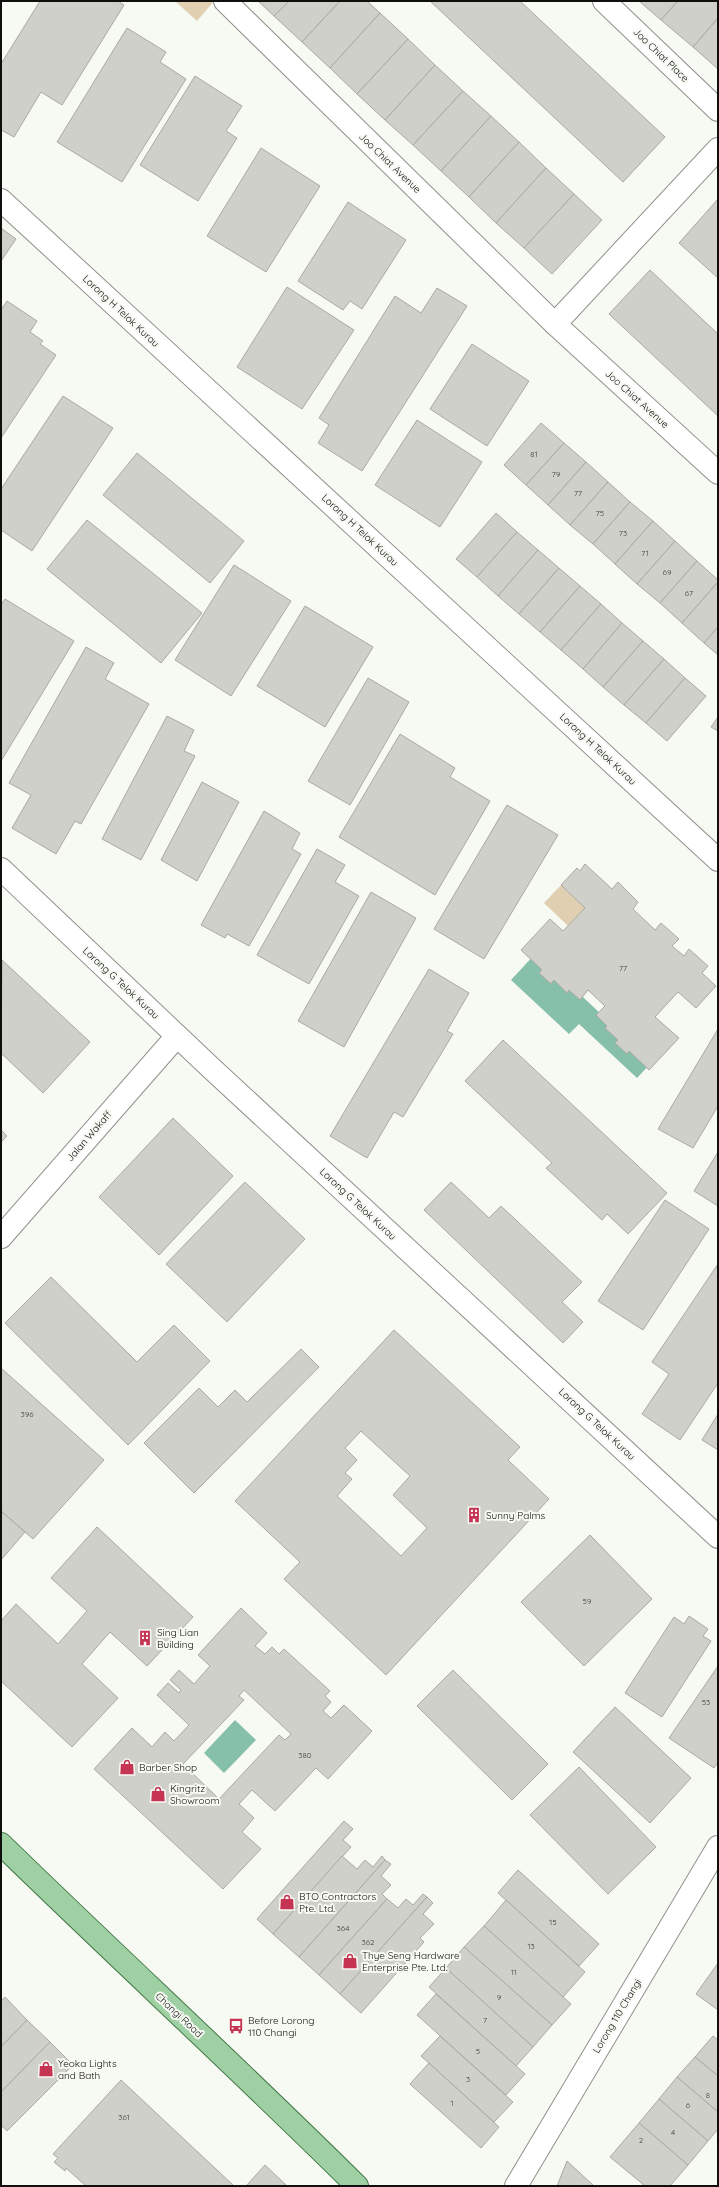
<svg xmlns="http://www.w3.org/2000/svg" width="719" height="2187" viewBox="0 0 719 2187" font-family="Quicksand,sans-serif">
  <rect width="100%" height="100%" fill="#f7f9f3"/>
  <g fill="#e1cfb2">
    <polygon points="175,1 214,1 197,21"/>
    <polygon points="561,885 585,908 568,926 544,903"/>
  </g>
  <g fill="#87c0aa">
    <polygon points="536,953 652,1062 637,1078 579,1024 569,1034 511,980"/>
    <polygon points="235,1720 256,1740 224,1773 204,1753"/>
  </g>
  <g fill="#d0d0ca" stroke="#aaa9a4" fill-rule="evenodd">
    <polygon points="40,1 118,1 124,5 62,105 41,92 14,137 1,130 1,64"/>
    <polygon points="258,1 289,1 274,16"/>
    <polygon points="289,1 340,1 302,42 274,16"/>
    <polygon points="340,1 367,1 380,13 330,68 302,42"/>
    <polygon points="430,1 520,1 665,137 623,182"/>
    <polygon points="639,1 678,1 661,20"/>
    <polygon points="678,1 718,1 718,18 693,47 661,20"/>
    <polygon points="380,13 408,39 357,94 330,68"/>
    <polygon points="718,18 718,69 693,47"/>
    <polygon points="127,28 166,52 160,62 186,79 122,182 57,142"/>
    <polygon points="408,39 435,65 385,120 357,94"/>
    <polygon points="435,65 463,91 413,145 385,120"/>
    <polygon points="195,76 242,106 226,131 237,138 198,201 140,165"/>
    <polygon points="463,91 491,116 441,171 413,145"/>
    <polygon points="491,116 519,142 469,197 441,171"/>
    <polygon points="519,142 546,168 496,223 469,197"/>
    <polygon points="261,148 320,186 266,272 207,236"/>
    <polygon points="546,168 574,194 524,248 496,223"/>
    <polygon points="574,194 602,220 552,274 524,248"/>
    <polygon points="718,199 718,278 679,243"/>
    <polygon points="348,202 406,240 362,309 350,301 343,310 298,281"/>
    <polygon points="1,228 16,239 1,261"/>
    <polygon points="650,270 718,334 718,416 609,314"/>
    <polygon points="287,287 354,330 302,409 237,367"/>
    <polygon points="437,288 467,306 362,471 318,443 329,425 319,418 395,296 421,313"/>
    <polygon points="7,301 37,321 30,332 43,341 40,344 56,355 1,438 1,310"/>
    <polygon points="472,344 529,381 487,446 430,409"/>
    <polygon points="63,396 113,428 32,551 1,530 1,489"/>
    <polygon points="417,420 482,462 440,527 375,485"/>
    <polygon points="541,423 564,443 526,485 504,465"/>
    <polygon points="564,443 586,462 548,505 526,485"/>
    <polygon points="137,453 244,541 210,583 103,495"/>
    <polygon points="586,462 608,482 570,525 548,505"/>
    <polygon points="608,482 630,502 593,544 570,525"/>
    <polygon points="630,502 653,521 615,564 593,544"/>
    <polygon points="496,513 517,532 477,577 456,559"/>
    <polygon points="87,520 202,613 161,663 47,569"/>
    <polygon points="653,521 675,541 637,584 615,564"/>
    <polygon points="517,532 538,550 498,596 477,577"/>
    <polygon points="675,541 697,561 660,603 637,584"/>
    <polygon points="538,550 559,568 519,614 498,596"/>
    <polygon points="697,561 718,580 718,582 682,623 660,603"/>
    <polygon points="234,565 291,601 231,696 175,660"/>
    <polygon points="559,568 580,586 540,632 519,614"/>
    <polygon points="718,582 718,627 704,643 682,623"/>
    <polygon points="580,586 601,604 561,650 540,632"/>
    <polygon points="5,599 74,641 1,761 1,605"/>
    <polygon points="601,604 622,623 583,669 561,650"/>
    <polygon points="305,606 373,647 325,727 257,686"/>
    <polygon points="622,623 643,641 603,687 583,669"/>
    <polygon points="718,627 718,655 704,643"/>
    <polygon points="643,641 664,659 624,705 603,687"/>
    <polygon points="86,647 114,663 105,679 149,704 81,824 75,821 56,854 12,828 31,795 9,783"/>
    <polygon points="664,659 685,678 646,723 624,705"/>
    <polygon points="368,678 409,702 350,805 308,781"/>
    <polygon points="685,678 706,696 667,741 646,723"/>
    <polygon points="167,716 194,730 184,751 195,756 141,860 102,839"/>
    <polygon points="718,717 718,731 711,727"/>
    <polygon points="400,734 455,768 450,777 490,801 435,895 339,837"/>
    <polygon points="202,782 239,802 197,881 161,860"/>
    <polygon points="507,805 558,835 484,959 434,929"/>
    <polygon points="264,811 300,833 292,849 301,854 249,946 227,934 225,938 201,925"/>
    <polygon points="317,849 345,865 335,882 359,896 309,984 257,955"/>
    <polygon points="585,864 612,889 618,882 638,902 633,909 655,930 661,923 679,939 672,946 684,956 689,949 708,966 702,973 716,986 696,1008 678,992 655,1017 679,1038 649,1070 629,1051 627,1054 615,1043 618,1040 605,1028 607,1026 596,1015 605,1006 588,990 580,1000 569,990 567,993 554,980 551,984 539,973 542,970 521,950 550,919 563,931 585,908 561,885 577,868 580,871"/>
    <polygon points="371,892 416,918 344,1047 298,1021"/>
    <polygon points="2,960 90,1042 43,1093 1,1053"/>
    <polygon points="429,969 469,993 447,1031 453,1034 403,1117 394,1112 367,1158 330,1136"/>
    <polygon points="718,1029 718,1106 693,1148 658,1129"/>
    <polygon points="503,1040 667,1193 628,1234 607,1214 602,1220 546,1168 552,1163 465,1081"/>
    <polygon points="173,1118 233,1176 159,1255 99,1197"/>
    <polygon points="1,1130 7,1136 1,1142"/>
    <polygon points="718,1152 718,1206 694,1191"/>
    <polygon points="245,1182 305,1239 227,1322 166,1264"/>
    <polygon points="451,1182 489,1218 501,1206 582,1282 562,1302 583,1322 563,1343 424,1210"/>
    <polygon points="665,1200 709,1229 643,1330 598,1301"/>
    <polygon points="718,1264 718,1383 680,1440 642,1414 669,1374 652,1362"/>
    <polygon points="51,1277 137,1362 174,1325 210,1361 128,1445 5,1323"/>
    <path d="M394,1330L520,1447L508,1460L549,1499L386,1675L284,1579L300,1562L235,1501ZM361,1431L410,1476L393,1495L427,1528L401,1556L337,1496L352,1479L345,1473L357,1460L345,1448Z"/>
    <polygon points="301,1349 319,1367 194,1493 144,1443 199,1388 218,1407 235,1390 247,1402"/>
    <polygon points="1,1368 104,1460 33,1539 1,1511"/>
    <polygon points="718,1414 718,1450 702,1440"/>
    <polygon points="1,1511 25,1532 1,1560"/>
    <polygon points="97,1527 193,1617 147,1666 110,1632 82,1664 118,1698 72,1747 1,1681 1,1621 16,1604 58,1644 87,1611 51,1578"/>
    <polygon points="590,1535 652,1599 584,1666 521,1602"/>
    <path d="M241,1608L267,1633L255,1646L265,1654L272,1647L279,1654L284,1649L330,1691L325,1696L331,1702L323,1711L331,1718L344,1705L372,1731L328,1779L316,1768L275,1811L252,1790L239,1804L254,1818L242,1832L261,1849L223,1889L94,1769L132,1728L152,1747L165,1732L174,1741L189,1725L157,1695L168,1683L179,1693L181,1690L170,1680L179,1670L194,1684L210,1666L198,1655ZM244,1690L291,1734L285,1740L279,1735L219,1799L183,1764L244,1700L239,1696Z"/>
    <polygon points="689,1616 708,1629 703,1636 711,1641 662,1717 625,1693 674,1617 684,1624"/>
    <polygon points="718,1666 718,1762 714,1768 669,1738"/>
    <polygon points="453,1670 548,1764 512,1800 417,1706"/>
    <polygon points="615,1707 691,1778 650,1823 573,1752"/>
    <polygon points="579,1767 656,1847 608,1894 530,1815"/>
    <polygon points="344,1821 353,1829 343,1840 351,1847 273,1934 257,1919"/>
    <polygon points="342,1856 357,1869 365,1860 373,1867 382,1856 385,1860 299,1957 273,1934"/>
    <polygon points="385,1860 391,1864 381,1876 391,1885 382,1894 387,1899 319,1975 299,1957"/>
    <polygon points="518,1870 599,1944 579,1966 498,1893"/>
    <polygon points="423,1894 427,1897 340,1994 319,1975 387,1899 398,1908 406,1899 413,1905"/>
    <polygon points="427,1897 433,1903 423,1914 434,1924 420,1938 424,1942 361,2013 340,1994"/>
    <polygon points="506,1900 585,1972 563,1997 484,1926"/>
    <polygon points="484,1926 571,2004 552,2025 464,1947"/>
    <polygon points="464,1947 552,2025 533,2047 446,1968"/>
    <polygon points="718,1963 718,2010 696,1994"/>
    <polygon points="446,1968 533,2047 516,2066 429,1987"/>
    <polygon points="436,1994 525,2074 506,2095 417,2015"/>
    <polygon points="5,1997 27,2020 1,2047 1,2001"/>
    <polygon points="27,2020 50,2042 1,2092 1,2047"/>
    <polygon points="440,2036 513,2102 494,2122 421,2056"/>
    <polygon points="713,2036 718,2040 718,2076 695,2057"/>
    <polygon points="50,2042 73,2065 7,2131 1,2125 1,2092"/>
    <polygon points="695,2057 718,2076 718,2112 677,2077"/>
    <polygon points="429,2063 499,2127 481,2148 410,2084"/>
    <polygon points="677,2077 718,2112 718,2129 708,2141 659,2099"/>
    <polygon points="121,2080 234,2186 86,2186 66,2168 65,2171 54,2162 58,2158 53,2154"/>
    <polygon points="659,2099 708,2141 688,2165 639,2123"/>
    <polygon points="639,2123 688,2165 670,2186 645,2186 610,2157"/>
    <polygon points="567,2161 594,2186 557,2186"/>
    <polygon points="265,2165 287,2186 246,2186"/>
  </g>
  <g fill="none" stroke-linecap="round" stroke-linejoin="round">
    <defs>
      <g id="minor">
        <polyline points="225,1 555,324 718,473"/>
        <polyline points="604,1 718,110"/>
        <polyline points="1,200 718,860"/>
        <polyline points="555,324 718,149"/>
        <polyline points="1,869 210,1067 718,1537"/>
        <polyline points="1,1237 177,1036"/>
        <polyline points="516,2186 718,1847"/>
      </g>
      <path id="major" d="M1,1844C119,1959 240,2070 357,2186"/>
    </defs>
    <use href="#minor" stroke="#90928d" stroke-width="24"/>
    <use href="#major" stroke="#437847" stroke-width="24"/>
    <use href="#minor" stroke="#fff" stroke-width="22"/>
    <use href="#major" stroke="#9fd0a3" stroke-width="22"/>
  </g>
  <defs>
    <symbol id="building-bare" viewBox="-9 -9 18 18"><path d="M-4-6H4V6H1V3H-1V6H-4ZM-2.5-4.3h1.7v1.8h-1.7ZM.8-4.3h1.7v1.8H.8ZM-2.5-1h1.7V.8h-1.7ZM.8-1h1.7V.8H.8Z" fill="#c53553" stroke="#f7f9f3" stroke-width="2.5" paint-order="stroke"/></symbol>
    <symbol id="shop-bare" viewBox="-9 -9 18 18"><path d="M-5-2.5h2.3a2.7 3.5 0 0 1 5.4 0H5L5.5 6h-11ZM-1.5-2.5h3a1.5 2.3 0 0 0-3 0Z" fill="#c53553" stroke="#f7f9f3" stroke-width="2.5" paint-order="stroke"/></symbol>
    <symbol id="bus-bare" viewBox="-9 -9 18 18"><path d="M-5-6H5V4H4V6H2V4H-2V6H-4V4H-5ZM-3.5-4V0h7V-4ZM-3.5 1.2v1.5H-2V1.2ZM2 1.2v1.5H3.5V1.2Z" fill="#c53553" stroke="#f7f9f3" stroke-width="2.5" paint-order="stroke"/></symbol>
  </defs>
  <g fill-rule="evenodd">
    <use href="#building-bare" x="463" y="1504" width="22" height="22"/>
    <use href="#building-bare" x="134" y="1627" width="22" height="22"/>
    <use href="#shop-bare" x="116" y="1756" width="22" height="22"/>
    <use href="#shop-bare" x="147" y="1783" width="22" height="22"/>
    <use href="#shop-bare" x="276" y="1891" width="22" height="22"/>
    <use href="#shop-bare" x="339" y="1950" width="22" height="22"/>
    <use href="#bus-bare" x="225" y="2015" width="22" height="22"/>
    <use href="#shop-bare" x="35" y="2058" width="22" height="22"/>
  </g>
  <g text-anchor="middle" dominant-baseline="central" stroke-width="4" stroke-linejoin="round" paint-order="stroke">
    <g font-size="8" fill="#3f403d">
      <text x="534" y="454">81</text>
      <text x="556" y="474">79</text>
      <text x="578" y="493">77</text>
      <text x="600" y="513">75</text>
      <text x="623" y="533">73</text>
      <text x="645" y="553">71</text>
      <text x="667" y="572">69</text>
      <text x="689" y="593">67</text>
      <text x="623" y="968">77</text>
      <text x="27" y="1414">396</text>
      <text x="587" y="1601">59</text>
      <text x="706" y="1702">53</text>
      <text x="305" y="1755">380</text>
      <text x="553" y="1922">15</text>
      <text x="343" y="1928">364</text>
      <text x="368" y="1942">362</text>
      <text x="531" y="1946">13</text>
      <text x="514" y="1972">11</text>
      <text x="499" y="1997">9</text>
      <text x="485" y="2020">7</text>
      <text x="478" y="2051">5</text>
      <text x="468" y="2079">3</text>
      <text x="708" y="2095">8</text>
      <text x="452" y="2103">1</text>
      <text x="688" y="2105">6</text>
      <text x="124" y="2117">361</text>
      <text x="673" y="2132">4</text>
      <text x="641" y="2140">2</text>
    </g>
    <g font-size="10" fill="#0f100e" stroke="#f7f9f3">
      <text transform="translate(661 55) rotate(44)">Joo Chiat Place</text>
      <text transform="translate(390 163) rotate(44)">Joo Chiat Avenue</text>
      <text transform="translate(121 311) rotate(43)">Lorong H Telok Kurau</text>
      <text transform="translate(637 399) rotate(42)">Joo Chiat Avenue</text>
      <text transform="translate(360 530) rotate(43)">Lorong H Telok Kurau</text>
      <text transform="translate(598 749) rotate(43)">Lorong H Telok Kurau</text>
      <text transform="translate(121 983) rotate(43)">Lorong G Telok Kurau</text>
      <text transform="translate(89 1136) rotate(-49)">Jalan Wakaff</text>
      <text transform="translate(358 1204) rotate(43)">Lorong G Telok Kurau</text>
      <text transform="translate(597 1424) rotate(43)">Lorong G Telok Kurau</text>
      <text transform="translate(179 2015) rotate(43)">Changi Road</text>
      <text transform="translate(617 2016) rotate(-59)">Lorong 110 Changi</text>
    </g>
    <g font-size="10" fill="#0f100e" stroke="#f7f9f3" text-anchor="start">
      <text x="486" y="1515">Sunny Palms</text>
      <text x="157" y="1632">Sing Lian<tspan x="157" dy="12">Building</tspan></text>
      <text x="139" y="1767">Barber Shop</text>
      <text x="170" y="1788">Kingritz<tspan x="170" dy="12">Showroom</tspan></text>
      <text x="299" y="1896">BTO Contractors<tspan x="299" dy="12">Pte. Ltd.</tspan></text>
      <text x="362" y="1955">Thye Seng Hardware<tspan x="362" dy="12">Enterprise Pte. Ltd.</tspan></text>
      <text x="248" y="2020">Before Lorong<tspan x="248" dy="12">110 Changi</tspan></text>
      <text x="58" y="2063">Yeoka Lights<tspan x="58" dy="12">and Bath</tspan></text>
    </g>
  </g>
  <rect width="719" height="2187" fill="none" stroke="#0f100e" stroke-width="4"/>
</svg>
